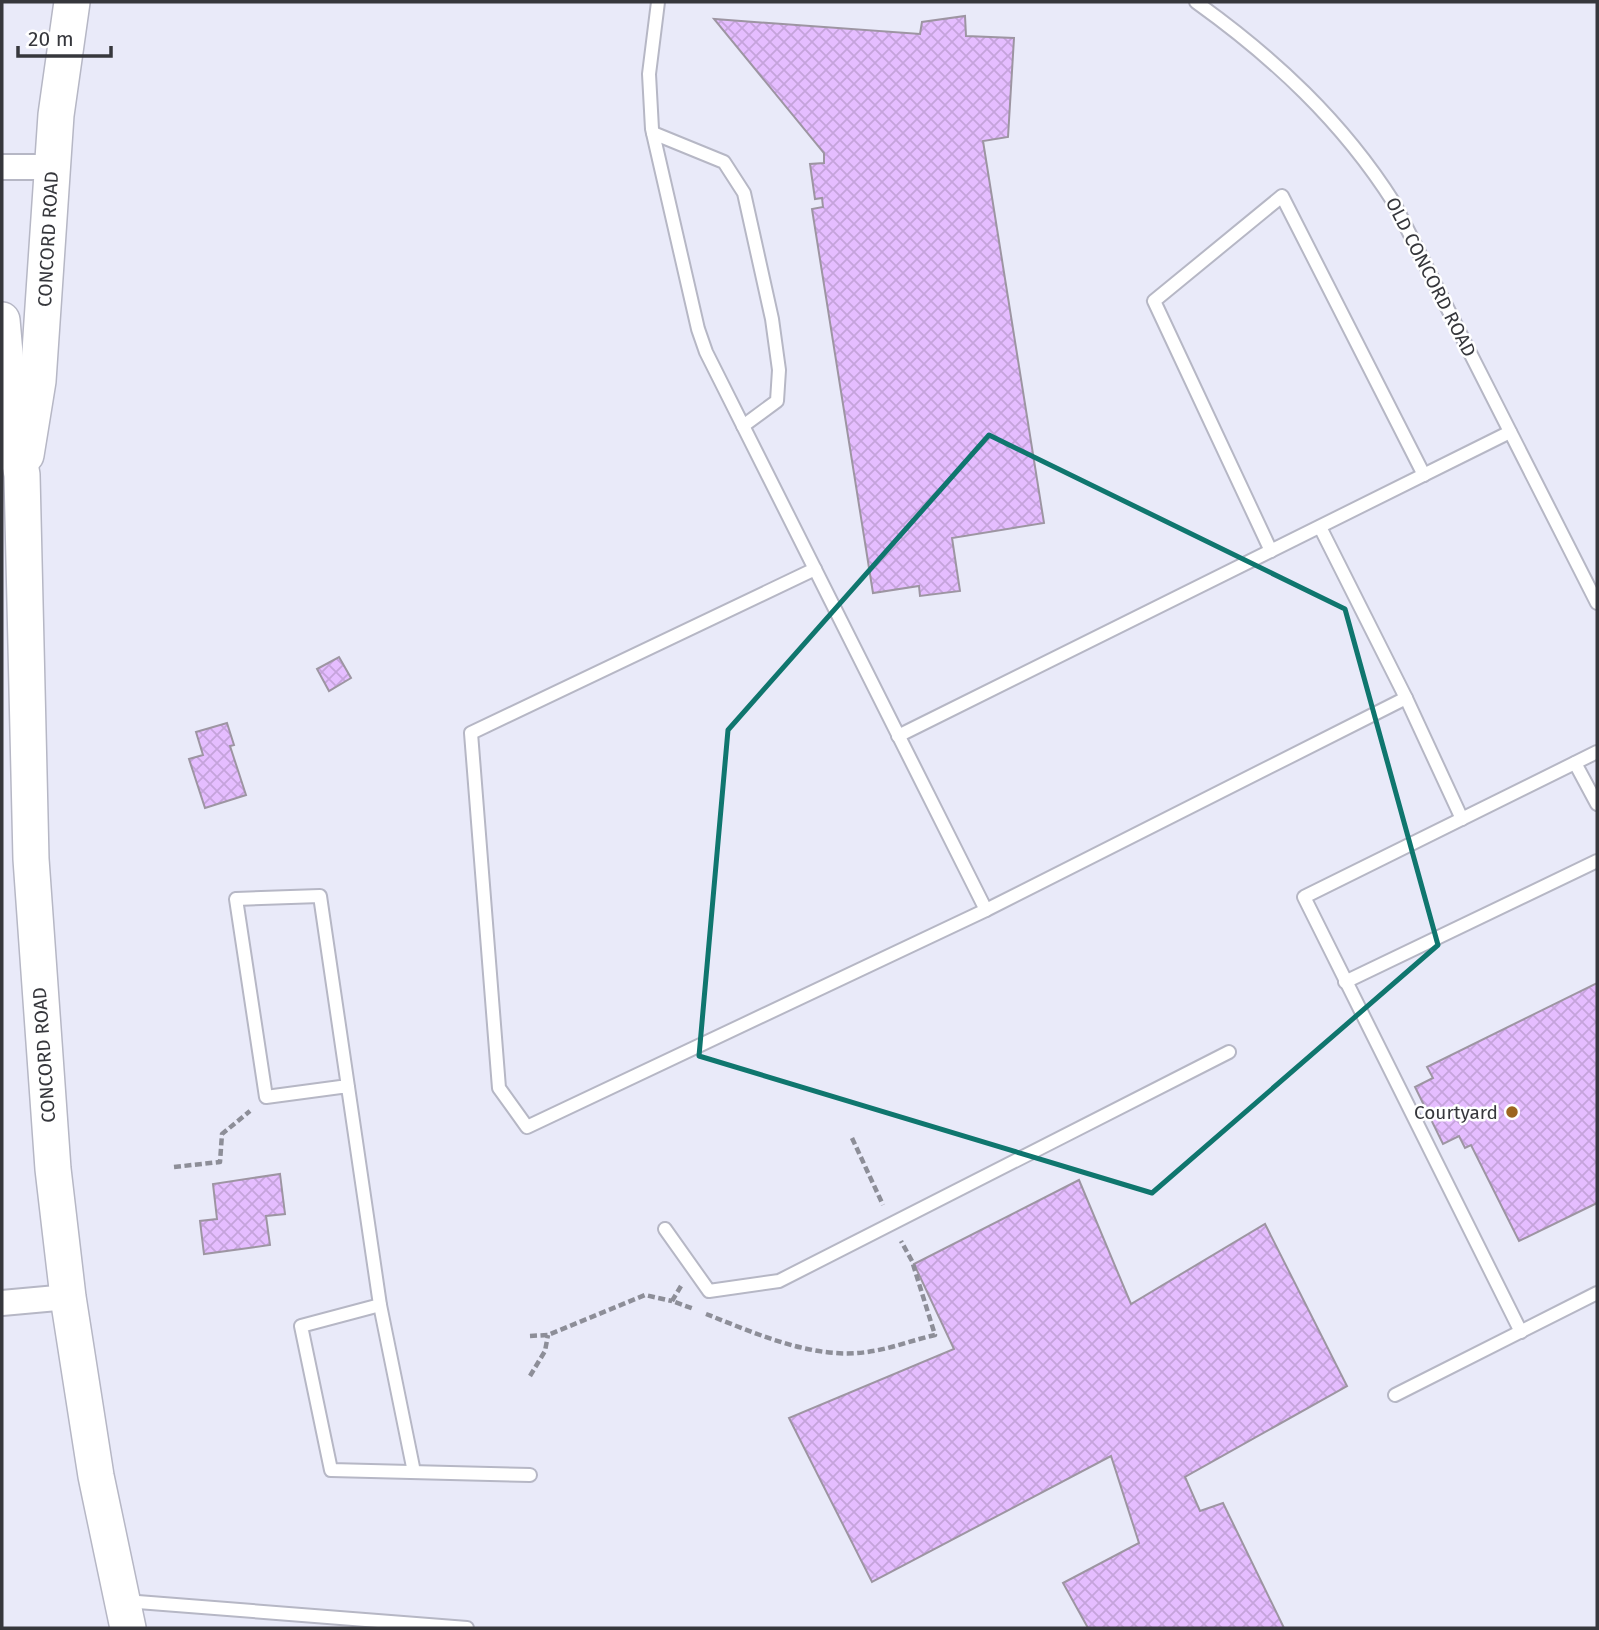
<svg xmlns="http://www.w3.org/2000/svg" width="1599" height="1630" viewBox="0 0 1599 1630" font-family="'Fira Sans',sans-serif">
  <defs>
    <pattern id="building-cross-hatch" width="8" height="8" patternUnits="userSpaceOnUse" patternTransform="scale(1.75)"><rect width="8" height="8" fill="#e5bdff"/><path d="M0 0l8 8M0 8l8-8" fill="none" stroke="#c5a3db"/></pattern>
  </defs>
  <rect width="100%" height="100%" fill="#e9eaf9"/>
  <g fill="url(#building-cross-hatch)" stroke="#9d95a2" stroke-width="2">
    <polygon points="965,16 966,36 1014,38 1008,137 983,141 1044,523 952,538 960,591 920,596 919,586 873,593 812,209 823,207 822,198 815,199 810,164 824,163 824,153 714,19 920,34 922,22"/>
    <polygon points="339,657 351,678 329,691 317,669"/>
    <polygon points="227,723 234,745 230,746 246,795 205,808 189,759 203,755 196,732"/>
    <polygon points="1597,983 1597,1203 1519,1241 1471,1145 1465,1148 1459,1136 1443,1144 1415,1087 1433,1078 1427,1067"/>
    <polygon points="280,1174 285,1214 266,1216 270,1245 204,1254 200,1221 217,1219 213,1184"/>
    <polygon points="1079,1180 1131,1304 1265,1224 1347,1386 1185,1477 1200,1511 1223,1503 1284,1628 1088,1628 1063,1583 1139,1543 1111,1456 872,1582 789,1418 954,1349 914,1264"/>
  </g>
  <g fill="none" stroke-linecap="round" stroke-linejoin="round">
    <defs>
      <g id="lane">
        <polyline points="658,2 649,74 652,129 698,329 706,352 986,910"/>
        <path d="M1196,2C1274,58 1342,121 1394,203L1597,603"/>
        <polyline points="653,133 724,162 744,193 772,319 779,370 777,401 743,426"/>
        <polyline points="1271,551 1154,301 1282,196 1424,475"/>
        <polyline points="815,569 471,733 499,1088 527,1127 986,910 1406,698 1320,527"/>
        <polyline points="1406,698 1462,819"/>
        <polyline points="898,736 1510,432"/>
        <polyline points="1575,763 1597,804"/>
        <polyline points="1345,982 1597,861"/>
        <polyline points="348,1086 266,1097 236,899 320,896 380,1305 301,1326 331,1470 530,1475"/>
        <polyline points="665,1229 709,1291 779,1281 1229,1052"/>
        <polyline points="380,1305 414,1472"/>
        <polyline points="1521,1332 1304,897 1597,752"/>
        <polyline points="1395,1395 1597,1293"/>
        <polyline points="125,1601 467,1628"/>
      </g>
      <g id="street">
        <polyline points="2,167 52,167"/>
        <polyline points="2,1303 68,1297"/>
      </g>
      <g id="secondary">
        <polyline points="2,320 10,409 22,475 31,859 53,1169 68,1297 96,1476 128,1628"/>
        <polyline points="26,455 38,381 56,115 72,2"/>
      </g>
    </defs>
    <use href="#lane" stroke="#b6b7c5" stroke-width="16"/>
    <use href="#street" stroke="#b6b7c5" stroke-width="28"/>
    <use href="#secondary" stroke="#b6b7c5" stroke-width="38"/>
    <g stroke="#8d8e98" stroke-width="4.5" stroke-dasharray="7 3.5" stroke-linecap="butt">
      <polyline points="852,1138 883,1205"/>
      <polyline points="174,1167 220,1162 222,1134 250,1111"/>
      <polyline points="681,1286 672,1301 694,1309"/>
      <path d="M706,1314C755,1333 813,1360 867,1352C890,1349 913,1340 935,1335L912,1261L901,1241"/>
      <polyline points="530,1336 548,1335 645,1295 672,1301"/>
      <polyline points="530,1376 545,1351 548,1335"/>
    </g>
    <use href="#lane" stroke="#fff" stroke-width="12"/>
    <use href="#street" stroke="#fff" stroke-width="24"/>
    <use href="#secondary" stroke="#fff" stroke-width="35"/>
  </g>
  <path fill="none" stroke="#0f766e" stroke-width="5" stroke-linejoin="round" d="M989,435L1345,609L1438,945L1152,1193L699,1056L728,730Z"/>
  <circle fill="#9c651f" stroke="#fff" stroke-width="2.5" cx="1512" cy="1112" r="7"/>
  <g text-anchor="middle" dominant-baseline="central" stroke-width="5" stroke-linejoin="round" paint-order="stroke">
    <g font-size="19" fill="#36373c" stroke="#fff">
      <text transform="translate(48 239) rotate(-87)">CONCORD ROAD</text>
      <text transform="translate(1431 277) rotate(63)">OLD CONCORD ROAD</text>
      <text transform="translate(44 1055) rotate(-94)">CONCORD ROAD</text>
    </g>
    <g font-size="19" fill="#36373c" stroke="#fff" text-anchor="end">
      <text x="1498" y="1112">Courtyard</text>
    </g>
  </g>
  <rect width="1599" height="1630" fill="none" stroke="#36373c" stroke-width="7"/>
  <path d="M18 46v10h93v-10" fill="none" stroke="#36373c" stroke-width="3.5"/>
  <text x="28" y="46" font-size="21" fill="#36373c" stroke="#ffffff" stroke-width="5" paint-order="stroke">20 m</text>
</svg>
